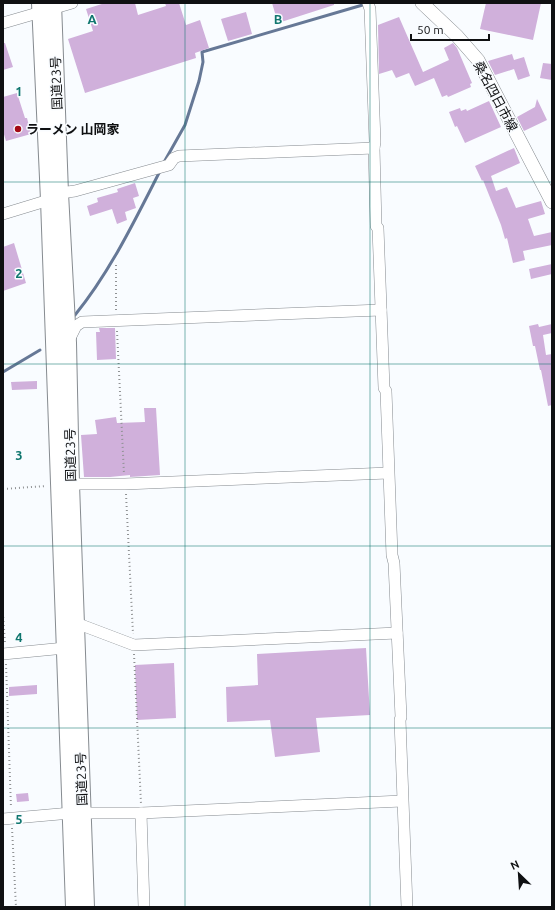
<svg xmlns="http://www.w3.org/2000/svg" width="555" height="910" viewBox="0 0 555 910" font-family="Ubuntu,'Noto Sans JP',sans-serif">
  <rect width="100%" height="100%" fill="#f9fcff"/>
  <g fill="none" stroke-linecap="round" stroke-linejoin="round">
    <g stroke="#667896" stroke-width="3">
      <polyline points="163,164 185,125 199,81 203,62 202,52 366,4"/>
      <path d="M75,315C110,272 135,220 160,171"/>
      <polyline points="3,372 40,350"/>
    </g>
  </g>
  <g fill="#d0b0db">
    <polygon points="105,3 135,3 138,15 166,6 165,3 179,3 186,25 200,20 209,48 195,53 196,58 85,93 68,39 93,31 86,9"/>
    <polygon points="272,3 334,3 334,5 278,23"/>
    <polygon points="486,3 541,3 533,40 480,29"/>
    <polygon points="246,12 252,34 228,41 221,19"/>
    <polygon points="399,17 423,72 449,60 444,48 453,43 457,48 472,83 470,84 471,87 448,97 447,95 442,97 434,78 415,86 409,73 396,78 392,70 379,74 378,25"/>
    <polygon points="3,43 5,43 13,67 3,70"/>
    <polygon points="512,54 514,60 524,57 530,76 518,80 514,69 495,75 488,61"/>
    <polygon points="543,63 552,64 552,80 540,78"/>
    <polygon points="17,93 25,118 27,118 31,134 6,141 3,131 3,97"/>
    <polygon points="537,99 547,120 524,131 517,117 535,107"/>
    <polygon points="489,101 501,127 465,143 457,126 455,127 449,112 460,108 461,111 466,109 467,111"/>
    <polygon points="514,148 520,163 491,176 496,191 507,187 516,208 541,201 545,214 528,219 534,236 552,232 552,245 523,251 525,260 513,263 507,238 505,239 501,225 483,180 482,181 475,166"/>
    <polygon points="135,183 139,196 133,198 136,208 125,212 127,220 117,224 112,209 90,216 87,206 98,202 97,198 118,192 117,189"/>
    <polygon points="14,243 26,283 3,291 3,247"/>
    <polygon points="552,264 552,274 531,279 529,269"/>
    <polygon points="538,324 539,327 552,324 552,333 543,335 546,355 552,354 552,405 548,406 541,370 540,370 535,346 533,346 529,326"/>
    <polygon points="99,328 115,328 116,359 97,360 96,332 100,332"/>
    <polygon points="37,381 37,389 12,390 11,382"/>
    <polygon points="144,408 156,408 160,475 130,477 130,475 110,477 84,477 81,435 97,434 95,420 116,417 117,423 145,422"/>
    <polygon points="366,648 370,715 316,718 320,752 275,757 270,720 227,722 226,687 258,685 257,654"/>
    <polygon points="174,663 176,718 137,720 135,665"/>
    <polygon points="37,685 37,694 9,696 9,687"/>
    <polygon points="28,793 29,801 17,802 16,794"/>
  </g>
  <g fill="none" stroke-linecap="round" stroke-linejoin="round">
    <defs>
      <g id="minor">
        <polyline points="368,3 370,9 375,142 374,148 376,226 378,228 384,388 386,391 392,555 394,563 401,717 400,720 407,907"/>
        <polyline points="3,23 72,3"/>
        <polyline points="60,193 75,191 169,165 174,158 179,156 374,148"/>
        <polyline points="3,214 49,200"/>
        <polyline points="69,340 76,326 82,322 381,310"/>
        <polyline points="71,484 125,484 388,473"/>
        <polyline points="76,623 134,645 397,633"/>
        <polyline points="3,654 65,648"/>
        <polyline points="83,813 141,813 402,801"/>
        <polyline points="141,813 144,907"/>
        <polyline points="3,819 71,813"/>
      </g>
      <polyline id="major" points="422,3 457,36 478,60 552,202"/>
      <g id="highway">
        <polyline points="40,3 49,200 74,907"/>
        <polyline points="53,3 60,193 68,343 71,484 86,907"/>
      </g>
    </defs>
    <use href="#minor" stroke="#868b90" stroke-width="12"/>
    <use href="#major" stroke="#868b90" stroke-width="14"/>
    <use href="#highway" stroke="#868b90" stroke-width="18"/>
    <g stroke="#909294" stroke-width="2" stroke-dasharray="1 3" stroke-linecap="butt">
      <polyline points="116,265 116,310"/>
      <polyline points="117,331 124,474"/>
      <polyline points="3,489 46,486"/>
      <polyline points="126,494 133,634"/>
      <polyline points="3,613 5,644"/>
      <polyline points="134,654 141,804"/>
      <polyline points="6,664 11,808"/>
      <polyline points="12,828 16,907"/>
    </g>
    <use href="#minor" stroke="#fff" stroke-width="11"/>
    <use href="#major" stroke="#fff" stroke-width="13"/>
    <use href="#highway" stroke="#fff" stroke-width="16"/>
  </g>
  <path fill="none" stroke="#0f766e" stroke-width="1" stroke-opacity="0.55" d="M185,3V907M370,3V907M3,182H552M3,364H552M3,546H552M3,728H552"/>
  <circle fill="#a40a16" stroke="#f9fcff" stroke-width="1.5" cx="18" cy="129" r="4"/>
  <g text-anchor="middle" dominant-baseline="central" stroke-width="3" stroke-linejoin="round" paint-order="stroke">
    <g font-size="13" fill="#0f1012" stroke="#f9fcff">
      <text transform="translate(56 83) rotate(-92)">国道23号</text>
      <text transform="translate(496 96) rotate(62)">桑名四日市線</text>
      <text transform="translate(70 455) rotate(-91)">国道23号</text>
      <text transform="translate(81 779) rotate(-92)">国道23号</text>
    </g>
    <g font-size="13" font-weight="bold" fill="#0f1012" stroke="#f9fcff" text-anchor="start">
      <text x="26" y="129">ラーメン 山岡家</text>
    </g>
  </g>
  <g font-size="13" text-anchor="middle" font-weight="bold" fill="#0f766e" stroke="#f9fcff" stroke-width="3" stroke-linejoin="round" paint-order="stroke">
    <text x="92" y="24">A</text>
    <text x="278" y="24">B</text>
    <text x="19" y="96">1</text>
    <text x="19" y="278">2</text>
    <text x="19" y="460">3</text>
    <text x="19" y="642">4</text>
    <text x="19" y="824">5</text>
  </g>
  <rect width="555" height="910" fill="none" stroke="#0f1012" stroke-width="8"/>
  <g transform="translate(519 874) rotate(335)" stroke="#f9fcff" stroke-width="3" paint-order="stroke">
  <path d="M0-3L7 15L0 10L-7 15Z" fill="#0f1012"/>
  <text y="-6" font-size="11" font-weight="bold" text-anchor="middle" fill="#0f1012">N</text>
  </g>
  <path d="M411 34v6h78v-6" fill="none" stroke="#0f1012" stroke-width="2"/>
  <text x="417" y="34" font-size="12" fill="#0f1012" stroke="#f9fcff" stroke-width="3" paint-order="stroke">50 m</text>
</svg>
